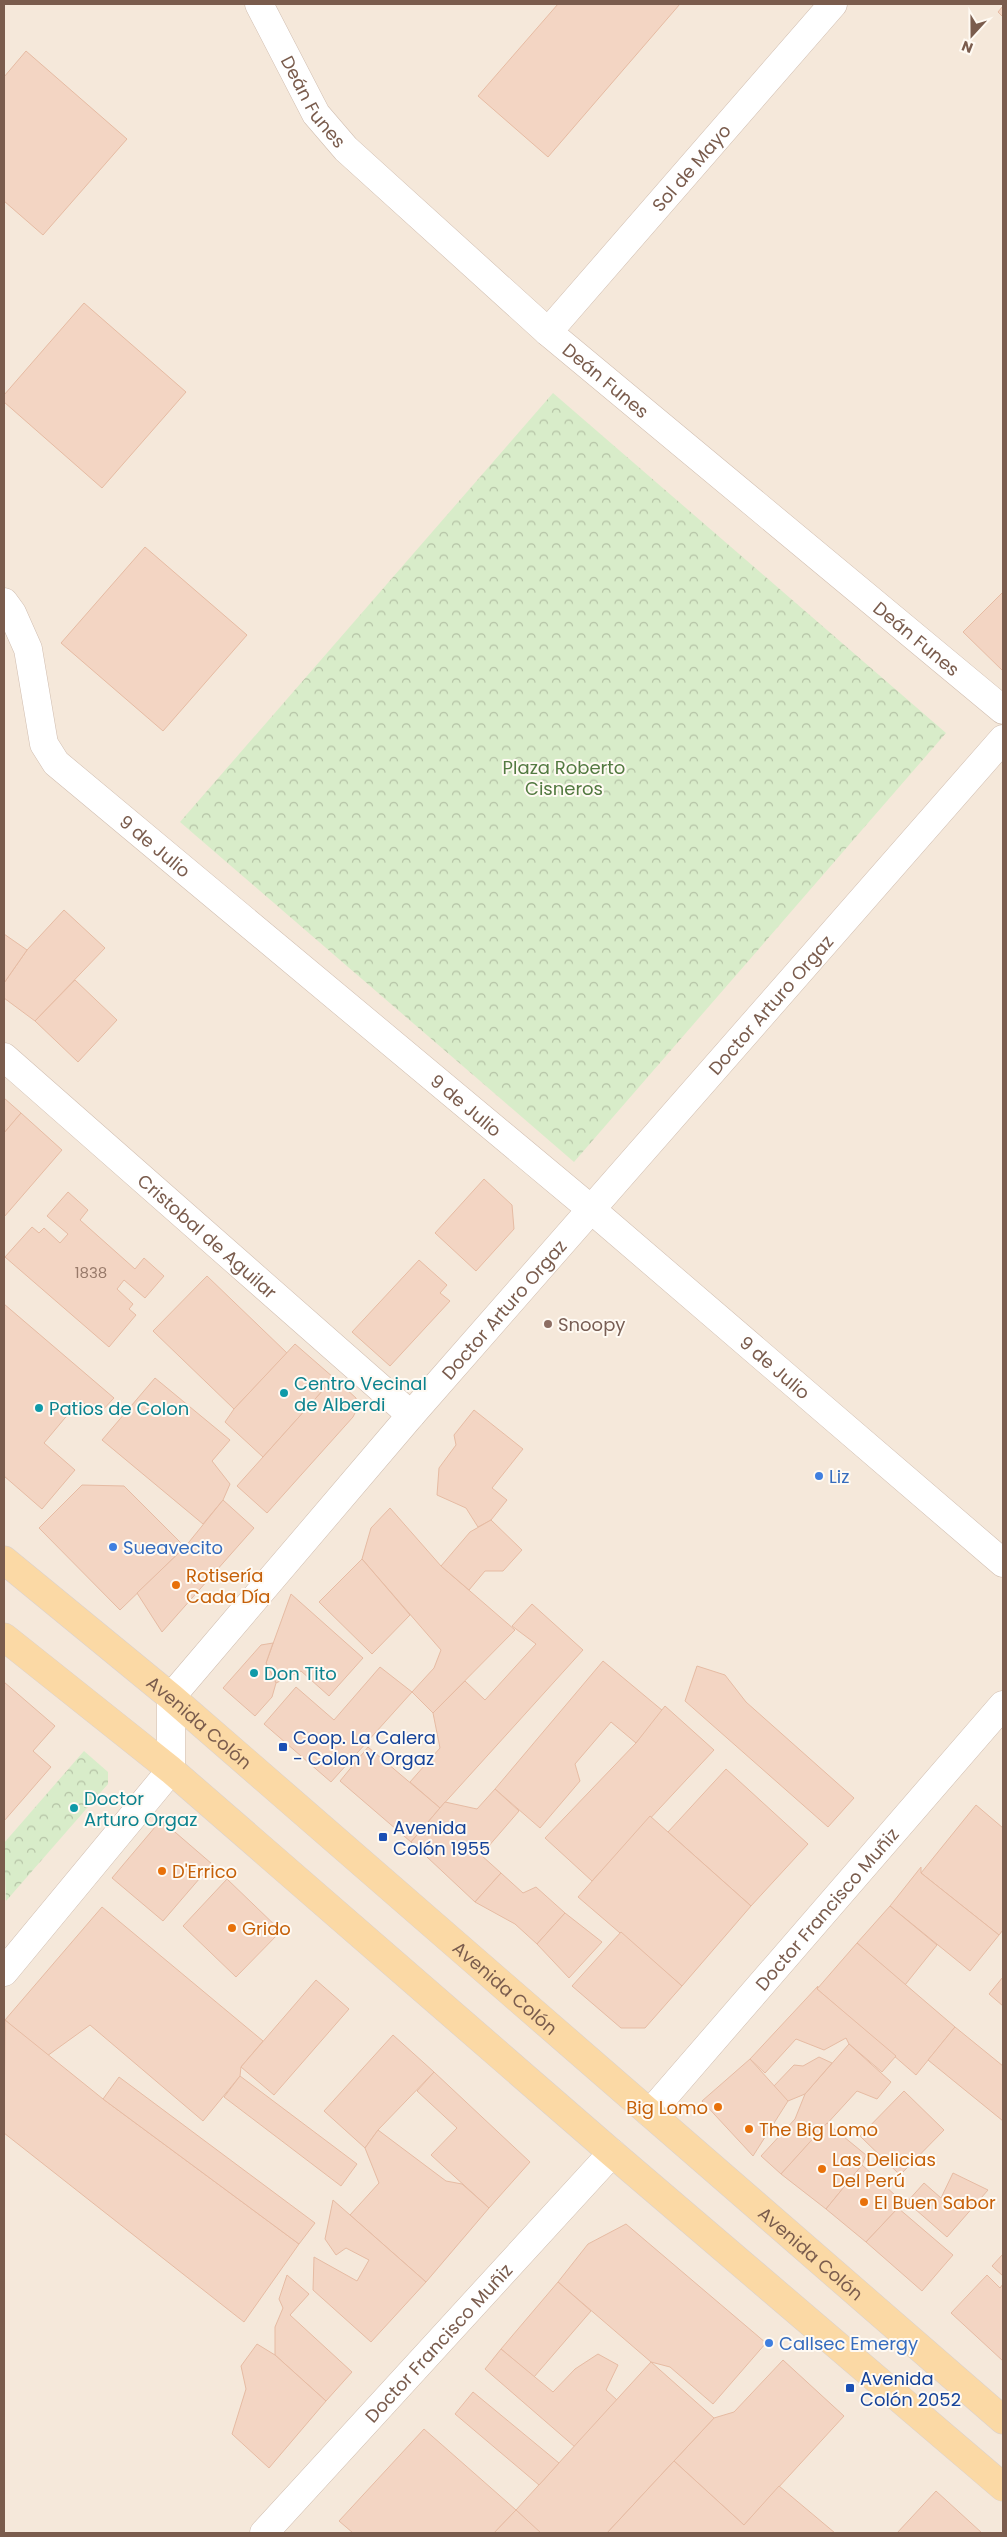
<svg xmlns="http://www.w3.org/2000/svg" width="1007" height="2537" viewBox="0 0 1007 2537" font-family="Poppins,sans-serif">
  <defs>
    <pattern id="park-crowns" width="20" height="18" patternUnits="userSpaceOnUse" patternTransform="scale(1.25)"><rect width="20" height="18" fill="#d8ecc9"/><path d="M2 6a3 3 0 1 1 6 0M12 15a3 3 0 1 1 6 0" fill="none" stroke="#b4c2a5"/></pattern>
  </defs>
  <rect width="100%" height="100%" fill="#fdf6ec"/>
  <rect fill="#f5e8da" x="4" y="4" width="999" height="2529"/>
  <g fill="url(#park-crowns)">
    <polygon points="553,393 946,733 574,1162 180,822"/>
    <polygon points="84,1751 108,1772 108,1784 6,1901 4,1843"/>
  </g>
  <g fill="#f3d5c3" stroke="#e6bba3">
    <polygon points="558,4 680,4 548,157 478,96"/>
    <polygon points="1003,6 1003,17 998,12"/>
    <polygon points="26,51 127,139 43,235 4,201 4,77"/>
    <polygon points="84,303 186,392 102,488 4,402 4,395"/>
    <polygon points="145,547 247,635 163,731 61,643"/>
    <polygon points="1003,592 1003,671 963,632"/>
    <polygon points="64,910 105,948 35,1021 4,998 4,983 27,950"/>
    <polygon points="4,934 27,950 4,983"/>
    <polygon points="75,980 117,1020 78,1062 35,1021"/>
    <polygon points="4,1098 21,1113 4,1133"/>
    <polygon points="21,1113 62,1150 4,1217 4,1133"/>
    <polygon points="484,1179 512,1205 514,1229 476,1271 435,1233"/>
    <polygon points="68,1192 88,1210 80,1220 135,1269 144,1258 164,1276 145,1298 124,1280 117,1289 133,1304 129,1309 136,1315 109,1347 5,1257 32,1227 39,1233 44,1228 60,1243 68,1234 47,1216"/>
    <polygon points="419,1260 447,1285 440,1293 450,1301 390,1366 352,1332"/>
    <polygon points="207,1276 287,1353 234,1409 153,1331"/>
    <polygon points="4,1304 114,1398 98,1415 80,1400 44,1443 75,1470 42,1509 4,1476"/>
    <polygon points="295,1344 334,1378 263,1457 225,1422 234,1409"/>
    <polygon points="155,1378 230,1440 212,1461 230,1484 223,1500 203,1524 102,1440"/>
    <polygon points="334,1378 356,1398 357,1409 353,1417 267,1513 237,1486"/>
    <polygon points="474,1410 523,1449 492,1488 507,1500 491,1520 478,1527 466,1508 437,1495 439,1468 456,1445 454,1435"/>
    <polygon points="82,1485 124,1486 185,1547 120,1610 39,1528"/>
    <polygon points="223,1500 254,1528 162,1632 137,1593 185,1547"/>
    <polygon points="390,1508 441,1566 515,1630 433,1713 412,1692 434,1668 441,1650 362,1559 371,1528"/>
    <polygon points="491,1520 522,1550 503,1571 485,1571 469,1590 441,1566 470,1532"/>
    <polygon points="362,1559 410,1615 372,1654 319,1602"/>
    <polygon points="291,1594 363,1658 329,1696 301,1671 276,1683 266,1663"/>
    <polygon points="532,1604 583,1650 440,1808 410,1782 440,1748 433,1713 465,1681 485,1700 536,1644 512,1626"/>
    <polygon points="273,1643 266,1663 276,1683 272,1697 255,1716 223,1688 261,1645"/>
    <polygon points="603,1661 663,1711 636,1743 611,1722 575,1764 580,1781 540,1828 495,1789"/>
    <polygon points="697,1666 725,1675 746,1702 854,1798 828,1827 685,1701"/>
    <polygon points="380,1667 412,1692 331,1782 264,1724 296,1687 334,1720"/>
    <polygon points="4,1682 55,1726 33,1751 51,1767 4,1821"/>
    <polygon points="665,1706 714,1750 592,1881 545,1838 636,1743"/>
    <polygon points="368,1747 440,1808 411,1842 340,1781"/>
    <polygon points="726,1769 808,1844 751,1906 668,1832"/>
    <polygon points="495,1789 519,1811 481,1855 501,1873 475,1902 411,1842 445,1802 477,1809"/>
    <polygon points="976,1805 1003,1828 1003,1930 999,1935 921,1873"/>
    <polygon points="650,1816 751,1906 682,1986 578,1897"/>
    <polygon points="161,1820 212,1864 163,1921 112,1878"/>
    <polygon points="921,1867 921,1873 999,1935 970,1971 890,1906"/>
    <polygon points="501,1873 523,1893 536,1887 565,1913 537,1944 515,1924 475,1902"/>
    <polygon points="227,1879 281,1931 236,1977 183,1926"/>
    <polygon points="890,1906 937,1945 905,1985 857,1943"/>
    <polygon points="102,1907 263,2041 241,2067 240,2076 203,2121 90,2025 47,2056 5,2020"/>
    <polygon points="565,1913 602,1942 569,1978 537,1944"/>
    <polygon points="621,1932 682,1986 645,2028 621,2028 572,1986"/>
    <polygon points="857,1943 955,2027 916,2075 817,1989"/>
    <polygon points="1003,1977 1003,2006 989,1994"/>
    <polygon points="316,1980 349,2009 274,2095 241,2067"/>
    <polygon points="818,1986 817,1989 896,2056 882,2072 849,2044 846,2038 824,2050 796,2039 765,2073 750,2059"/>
    <polygon points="5,2020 103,2099 299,2244 244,2322 4,2133"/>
    <polygon points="955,2027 1003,2066 1003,2121 928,2060"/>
    <polygon points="393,2035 434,2072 378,2130 365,2148 324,2111"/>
    <polygon points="849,2044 891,2082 877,2099 857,2091 781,2174 761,2156 795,2119 805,2094"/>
    <polygon points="819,2057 832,2063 805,2094 788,2101 773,2087 794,2065 803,2066"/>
    <polygon points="750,2059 788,2101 753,2156 702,2101"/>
    <polygon points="434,2072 530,2162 489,2208 431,2155 457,2128 417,2091"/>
    <polygon points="240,2076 357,2164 341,2186 224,2097"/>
    <polygon points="119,2077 315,2223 299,2244 103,2099"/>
    <polygon points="904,2091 944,2130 900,2175 860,2136"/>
    <polygon points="827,2123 866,2155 862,2165 826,2209 781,2174"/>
    <polygon points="378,2130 446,2181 462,2184 489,2208 426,2282 350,2215 379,2183 365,2148"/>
    <polygon points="862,2165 896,2196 898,2208 866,2242 826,2209"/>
    <polygon points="953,2173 988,2190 947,2237 907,2202 924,2183 941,2198"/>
    <polygon points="333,2200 426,2282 371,2342 313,2290 314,2257 357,2281 369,2260 346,2248 336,2255 325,2239"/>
    <polygon points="898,2208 953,2255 922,2291 866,2242"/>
    <polygon points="626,2224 766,2343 713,2404 670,2367 651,2362 558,2282 588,2244"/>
    <polygon points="1003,2254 1003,2276 992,2266"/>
    <polygon points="287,2275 309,2294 290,2315 352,2372 326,2401 275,2355 275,2327 283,2308 279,2299"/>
    <polygon points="987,2275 1000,2288 1003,2284 1003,2361 951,2313"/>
    <polygon points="558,2282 591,2311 534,2377 501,2349"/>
    <polygon points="257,2344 275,2355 326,2401 269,2468 232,2434 246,2389 241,2366"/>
    <polygon points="501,2349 553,2392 575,2369 598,2354 618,2365 606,2390 617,2400 575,2447 485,2369"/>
    <polygon points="783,2360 844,2416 744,2525 674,2461 714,2418 734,2412"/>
    <polygon points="651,2362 714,2418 607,2533 540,2533 516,2510"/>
    <polygon points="473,2392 559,2463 539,2485 455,2414"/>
    <polygon points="424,2429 516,2510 494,2533 353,2533 339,2521"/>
    <polygon points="674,2461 744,2525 779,2486 835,2533 607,2533"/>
    <polygon points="936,2491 982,2533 897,2533"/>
    <polygon points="516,2510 541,2533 494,2533"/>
  </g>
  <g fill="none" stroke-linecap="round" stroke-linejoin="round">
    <defs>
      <g id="street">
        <path id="s1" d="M259,4L316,114L346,149L548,332L1003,710"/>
        <path id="s2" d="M548,332L833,4"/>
        <path id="s3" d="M4,602L12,613L28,649L44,744L56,763L592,1210L1003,1563"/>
        <path id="s4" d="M4,1057L411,1415"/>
        <path id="s5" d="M4,1972L171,1770V1697L411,1415L1003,739"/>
        <path id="s6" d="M650,2113L1003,1705"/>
        <path id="s7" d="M264,2533L612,2153"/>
      </g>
      <g id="primary">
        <path id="s8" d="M4,1560L171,1697L1003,2420"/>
        <polyline points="4,1637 171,1770 612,2153 1003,2487"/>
      </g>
    </defs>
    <use href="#street" stroke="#d1beb0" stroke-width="29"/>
    <use href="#primary" stroke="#dad1cd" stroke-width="29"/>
    <use href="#street" stroke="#fff" stroke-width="28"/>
    <use href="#primary" stroke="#fbd9a5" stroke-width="28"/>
  </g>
  <circle fill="#8d6e63" stroke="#fffaf3" stroke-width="2" cx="548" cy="1324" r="5"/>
  <g fill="#0f9aa8" stroke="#fffaf3" stroke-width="2">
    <circle cx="284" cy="1393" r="5"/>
    <circle cx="39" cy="1408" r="5"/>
    <circle cx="254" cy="1673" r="5"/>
    <circle cx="74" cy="1808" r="5"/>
  </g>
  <g fill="#3f7fe0" stroke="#fffaf3" stroke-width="2">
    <circle cx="819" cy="1476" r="5"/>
    <circle cx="113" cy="1547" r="5"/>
    <circle cx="769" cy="2343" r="5"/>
  </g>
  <g fill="#e8710a" stroke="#fffaf3" stroke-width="2">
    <circle cx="176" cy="1585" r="5"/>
    <circle cx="162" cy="1871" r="5"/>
    <circle cx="232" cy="1928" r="5"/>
    <circle cx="718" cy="2107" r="5"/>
    <circle cx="749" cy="2129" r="5"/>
    <circle cx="822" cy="2169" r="5"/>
    <circle cx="864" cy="2202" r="5"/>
  </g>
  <g fill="#1a4fb4" stroke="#fffaf3" stroke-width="2">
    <rect x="278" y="1742" width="10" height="10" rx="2.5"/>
    <rect x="378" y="1832" width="10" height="10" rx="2.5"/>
    <rect x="845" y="2383" width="10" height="10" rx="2.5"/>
  </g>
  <g text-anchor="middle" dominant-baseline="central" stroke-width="4" stroke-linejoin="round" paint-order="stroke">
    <g font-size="15" fill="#987a6a">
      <text x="91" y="1272">1838</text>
    </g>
    <g font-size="18" fill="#7a5c4d" stroke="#fffaf3">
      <text stroke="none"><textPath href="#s1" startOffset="112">Deán Funes</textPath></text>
      <text stroke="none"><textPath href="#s2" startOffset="218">Sol de Mayo</textPath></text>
      <text stroke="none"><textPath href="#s1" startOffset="518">Deán Funes</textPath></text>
      <text stroke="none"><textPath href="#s1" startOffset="922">Deán Funes</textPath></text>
      <text stroke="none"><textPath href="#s3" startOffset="301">9 de Julio</textPath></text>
      <text stroke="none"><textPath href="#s5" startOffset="1251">Doctor Arturo Orgaz</textPath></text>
      <text stroke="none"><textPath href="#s3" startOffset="706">9 de Julio</textPath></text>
      <text stroke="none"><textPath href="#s4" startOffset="271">Cristobal de Aguilar</textPath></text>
      <text stroke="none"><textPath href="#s5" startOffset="846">Doctor Arturo Orgaz</textPath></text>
      <text stroke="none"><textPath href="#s3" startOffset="1111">9 de Julio</textPath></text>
      <text stroke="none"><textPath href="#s8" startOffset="254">Avenida Colón</textPath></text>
      <text stroke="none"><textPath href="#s6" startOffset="270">Doctor Francisco Muñiz</textPath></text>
      <text stroke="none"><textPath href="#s8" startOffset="659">Avenida Colón</textPath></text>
      <text stroke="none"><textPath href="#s8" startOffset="1064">Avenida Colón</textPath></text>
      <text stroke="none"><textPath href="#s7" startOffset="258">Doctor Francisco Muñiz</textPath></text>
    </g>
    <g font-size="18" fill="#537a41" stroke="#fffaf3">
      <text x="564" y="767">Plaza Roberto<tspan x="564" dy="21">Cisneros</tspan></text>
    </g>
    <g font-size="18" fill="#785e54" stroke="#fffaf3" text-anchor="start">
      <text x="558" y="1324">Snoopy</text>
    </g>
    <g font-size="18" fill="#0d838f" stroke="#fffaf3" text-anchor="start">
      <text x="294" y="1383">Centro Vecinal<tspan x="294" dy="21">de Alberdi</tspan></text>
      <text x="49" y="1408">Patios de Colon</text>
      <text x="264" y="1673">Don Tito</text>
      <text x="84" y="1798">Doctor<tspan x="84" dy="21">Arturo Orgaz</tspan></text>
    </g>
    <g font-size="18" fill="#366cbe" stroke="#fffaf3" text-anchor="start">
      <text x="829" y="1476">Liz</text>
      <text x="123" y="1547">Sueavecito</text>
      <text x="779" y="2343">Callsec Emergy</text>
    </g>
    <g font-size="18" fill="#c56008" stroke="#fffaf3" text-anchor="start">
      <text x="186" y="1575">Rotisería<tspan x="186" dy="21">Cada Día</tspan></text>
      <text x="172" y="1871">D'Errico</text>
      <text x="242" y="1928">Grido</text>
      <text x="708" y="2107" text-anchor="end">Big Lomo</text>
      <text x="759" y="2129">The Big Lomo</text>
      <text x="832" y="2159">Las Delicias<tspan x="832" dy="21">Del Perú</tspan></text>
      <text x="874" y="2202">El Buen Sabor</text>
    </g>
    <g font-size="18" fill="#164399" stroke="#fffaf3" text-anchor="start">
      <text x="293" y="1737">Coop. La Calera<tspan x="293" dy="21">- Colon Y Orgaz</tspan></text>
      <text x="393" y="1827">Avenida<tspan x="393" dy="21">Colón 1955</tspan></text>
      <text x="860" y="2378">Avenida<tspan x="860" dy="21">Colón 2052</tspan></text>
    </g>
  </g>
  <rect width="1007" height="2537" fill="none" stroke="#7a5c4d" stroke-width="10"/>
  <g transform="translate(972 35) rotate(201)" stroke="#fffaf3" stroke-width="4" paint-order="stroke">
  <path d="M0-4L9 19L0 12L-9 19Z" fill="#7a5c4d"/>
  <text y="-8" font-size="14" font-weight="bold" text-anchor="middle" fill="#7a5c4d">N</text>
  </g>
</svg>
